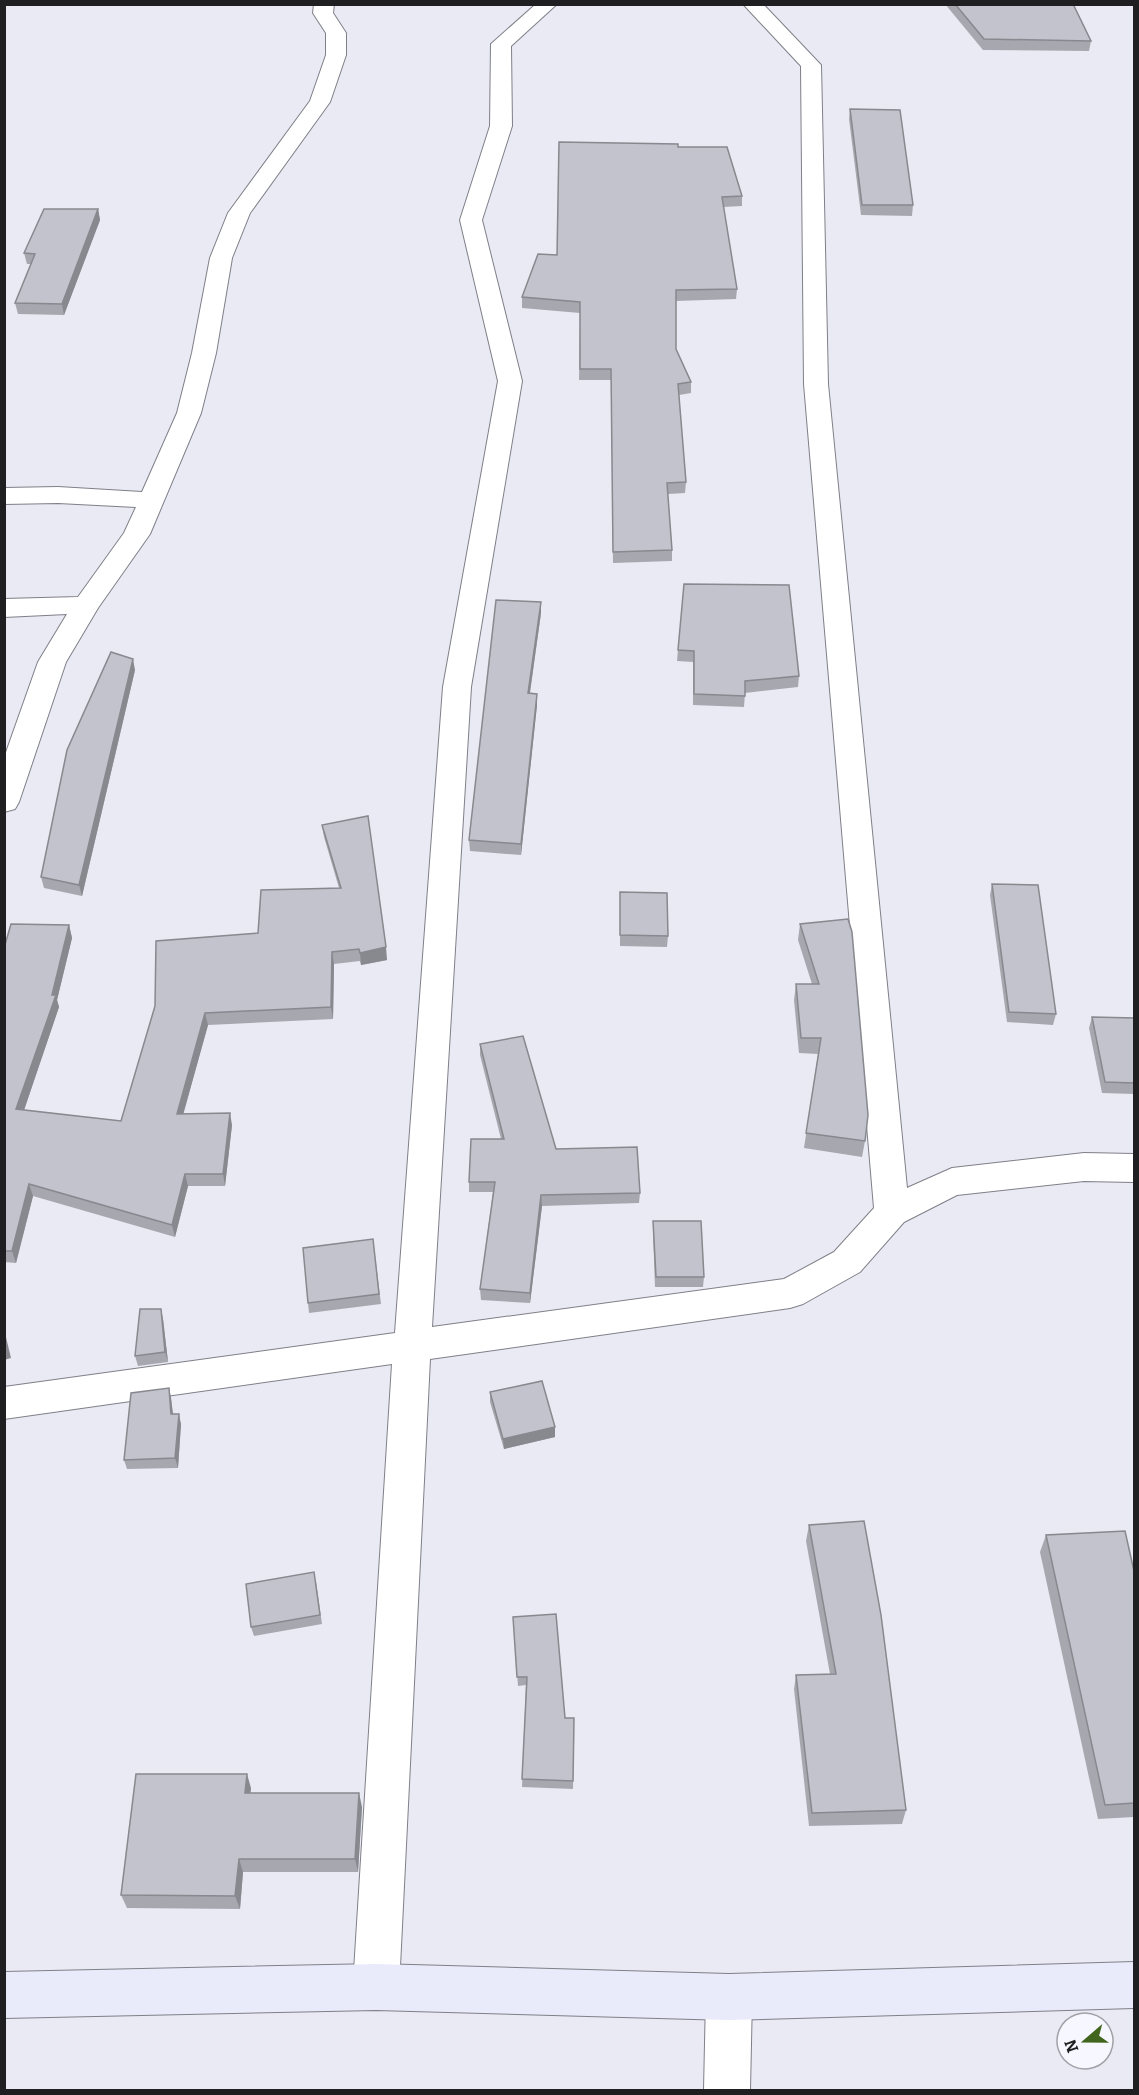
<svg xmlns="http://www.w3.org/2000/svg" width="1139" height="2095" viewBox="0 0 1139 2095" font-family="Bitter,serif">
  <rect width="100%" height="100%" fill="#e9eaf3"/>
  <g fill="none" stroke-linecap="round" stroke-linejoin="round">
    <defs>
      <g id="street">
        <polygon points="314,4 334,4 333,13 346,33 346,55 330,102 250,213 232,258 216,353 201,413 150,534 98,608 66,662 19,802 15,809 4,812 4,758 38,662 67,614 4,617 4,599 78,597 124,533 136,507 58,503 4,504 4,488 58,487 142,492 177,413 192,353 210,258 228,213 310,101 326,55 326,33 313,13"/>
        <polygon points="536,4 557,4 511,46 512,126 482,220 522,381 471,687 432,1327 784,1279 834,1252 874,1208 804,384 801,66 743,4 763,4 821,65 828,384 907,1188 952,1168 1084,1153 1134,1154 1134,1182 1084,1181 957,1195 904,1222 860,1272 803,1304 790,1308 430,1359 399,1987 392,2003 376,2010 360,2003 353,1987 392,1364 4,1419 4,1387 395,1333 443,687 498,381 460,220 490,126 491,44"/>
        <polygon points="729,1974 745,1981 752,1997 750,2090 704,2090 706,1997 713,1981"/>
      </g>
      <polygon id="secondary" points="1134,1962 1134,2008 729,2020 376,2010 4,2018 4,1972 376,1964 729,1974"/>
    </defs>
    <use href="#street" stroke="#7f7f88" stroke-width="2"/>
    <use href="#secondary" stroke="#7f7f88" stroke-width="2"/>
    <use href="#street" fill="#fff" fill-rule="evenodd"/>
    <use href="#secondary" fill="#eaebfa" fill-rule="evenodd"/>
  </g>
  <g fill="#a7a8af">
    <polygon points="945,4 1073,4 1091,41 1089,51 983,50"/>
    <polygon points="850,109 913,205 912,216 861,215 849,119"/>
    <polygon points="678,147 742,196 742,206 723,207 737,289 736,299 676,301 676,349 691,382 691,393 679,395 686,482 685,493 668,494 672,550 672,561 613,563 611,380 579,380 580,313 522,308 522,297 557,255"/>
    <polygon points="98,209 100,220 64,315 18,314 15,303 31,264 27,264 24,253"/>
    <polygon points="684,584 799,676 798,687 745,693 744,707 693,705 693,662 677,661"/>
    <polygon points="541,613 530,693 537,705 521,855 470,851 469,840"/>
    <polygon points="135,670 82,896 44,888 41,877"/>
    <polygon points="322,825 387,960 361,965 360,961 334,964 333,1019 208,1025 183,1114 232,1125 225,1186 188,1186 175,1237 33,1196 16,1263 4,1262 4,948 69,925 72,938 57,1000 59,1007 24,1110 121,1121 258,933 339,888 324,837"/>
    <polygon points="992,884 1056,1014 1053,1025 1007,1022 990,895"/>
    <polygon points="620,892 668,936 667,947 620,946"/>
    <polygon points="848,919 865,1141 862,1157 804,1148 818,1054 799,1053 794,1000 796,984 812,984 798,940 800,924"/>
    <polygon points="1092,1017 1134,1018 1134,1094 1102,1093 1089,1028"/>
    <polygon points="480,1044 556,1149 640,1193 639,1203 542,1206 530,1303 481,1300 480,1289 493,1192 469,1192 469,1182 501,1139 480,1055"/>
    <polygon points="653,1221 704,1277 703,1287 655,1287 653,1232"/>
    <polygon points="373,1239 381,1304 309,1313 308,1303"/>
    <polygon points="163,1319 168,1362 138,1366 135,1356"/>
    <polygon points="169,1388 171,1398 173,1414 181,1424 178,1468 127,1469 124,1460"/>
    <polygon points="490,1392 555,1427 555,1437 504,1449 490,1402"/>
    <polygon points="809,1525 906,1810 902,1824 809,1826 794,1689 796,1675 830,1674 806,1541"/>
    <polygon points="1046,1535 1134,1571 1134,1817 1098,1819 1040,1552"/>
    <polygon points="316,1581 322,1624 254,1636 251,1627"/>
    <polygon points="513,1617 565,1718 574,1718 573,1789 522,1787 526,1685 518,1686"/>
    <polygon points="251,1788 250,1793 362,1807 358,1872 243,1872 240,1909 127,1908 121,1895"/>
  </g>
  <g fill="#88888f">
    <polygon points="98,209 100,220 64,315 62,304"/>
    <polygon points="541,602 541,613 528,705 528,693"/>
    <polygon points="133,659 135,670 82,896 79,885"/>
    <polygon points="537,694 537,705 521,855 521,844"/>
    <polygon points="69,925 72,938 57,1000 59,1007 20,1122 16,1109"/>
    <polygon points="386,947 387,960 361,965 360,953"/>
    <polygon points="332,952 334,964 333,1019 331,1007"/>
    <polygon points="205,1013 208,1025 180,1126 177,1114"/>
    <polygon points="230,1113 232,1125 225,1186 223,1174"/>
    <polygon points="185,1174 188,1186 175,1237 172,1225"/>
    <polygon points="29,1184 33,1196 16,1263 12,1251"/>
    <polygon points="541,1195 542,1206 530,1303 530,1293"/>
    <polygon points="161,1309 163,1319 168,1362 165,1352"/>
    <polygon points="4,1329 11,1358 4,1360"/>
    <polygon points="169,1388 171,1398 174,1424 171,1414"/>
    <polygon points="179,1414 181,1424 178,1468 175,1458"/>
    <polygon points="555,1427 555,1437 504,1449 503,1439"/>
    <polygon points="247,1774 251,1788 249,1807 245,1793"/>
    <polygon points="359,1793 362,1807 358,1872 355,1859"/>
    <polygon points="239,1859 243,1872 240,1909 235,1896"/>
  </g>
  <g fill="#c2c3cc" stroke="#88888f" stroke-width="1.5">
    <polygon points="955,4 1073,4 1091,41 984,39"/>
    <polygon points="850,109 900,110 913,205 862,205"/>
    <polygon points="559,142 678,144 678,147 727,147 742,196 722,197 737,289 676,290 676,349 691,382 678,384 686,482 667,483 672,550 613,552 611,369 580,369 580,302 522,297 538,254 557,255"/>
    <polygon points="44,209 98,209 62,304 15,303 35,254 24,253"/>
    <polygon points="684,584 789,585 799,676 745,681 745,696 694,694 694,651 678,650"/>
    <polygon points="496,600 541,602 528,693 537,694 521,844 469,840"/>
    <polygon points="111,652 133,659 79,885 41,877 67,750"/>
    <polygon points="368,816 386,947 360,953 359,949 332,952 331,1007 205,1013 177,1114 230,1113 223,1174 185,1174 172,1225 29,1184 12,1251 4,1251 4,948 11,924 69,925 52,995 56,995 16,1109 121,1121 155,1006 156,941 258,933 261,890 341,888 322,825"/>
    <polygon points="992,884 1038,885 1056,1014 1009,1012"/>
    <polygon points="620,892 667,893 668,936 620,935"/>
    <polygon points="848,919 852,932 868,1115 865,1141 806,1133 821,1038 801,1038 796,984 819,984 800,924"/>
    <polygon points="1092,1017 1134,1018 1134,1083 1105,1082"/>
    <polygon points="523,1036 556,1149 637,1147 640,1193 541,1195 530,1293 480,1289 495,1182 469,1182 471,1139 504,1139 480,1044"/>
    <polygon points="653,1221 701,1221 704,1277 656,1277"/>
    <polygon points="373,1239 379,1294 308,1303 303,1248"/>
    <polygon points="140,1309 161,1309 165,1352 135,1356"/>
    <polygon points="4,1336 7,1347 4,1348"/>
    <polygon points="542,1381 555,1427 503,1439 490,1392"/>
    <polygon points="169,1388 171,1414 179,1414 175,1458 124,1460 131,1393"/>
    <polygon points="864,1521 881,1615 906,1810 812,1813 796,1675 836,1674 809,1525"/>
    <polygon points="1125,1531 1134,1571 1134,1803 1105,1805 1046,1535"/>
    <polygon points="314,1572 320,1615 251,1627 246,1584"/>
    <polygon points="556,1614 565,1718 574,1718 573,1781 522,1779 527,1677 517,1677 513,1617"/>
    <polygon points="136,1774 247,1774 245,1793 359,1793 355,1859 239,1859 235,1896 121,1895"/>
  </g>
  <rect width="1139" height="2095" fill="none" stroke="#1f1f22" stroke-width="12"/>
  <g transform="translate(1085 2041) rotate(250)"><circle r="28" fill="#f7f7ff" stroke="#a1a1a7" stroke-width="1.5"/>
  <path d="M0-4.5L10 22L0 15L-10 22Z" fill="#42651d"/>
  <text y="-9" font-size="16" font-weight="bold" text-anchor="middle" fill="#1f1f22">N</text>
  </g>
</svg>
